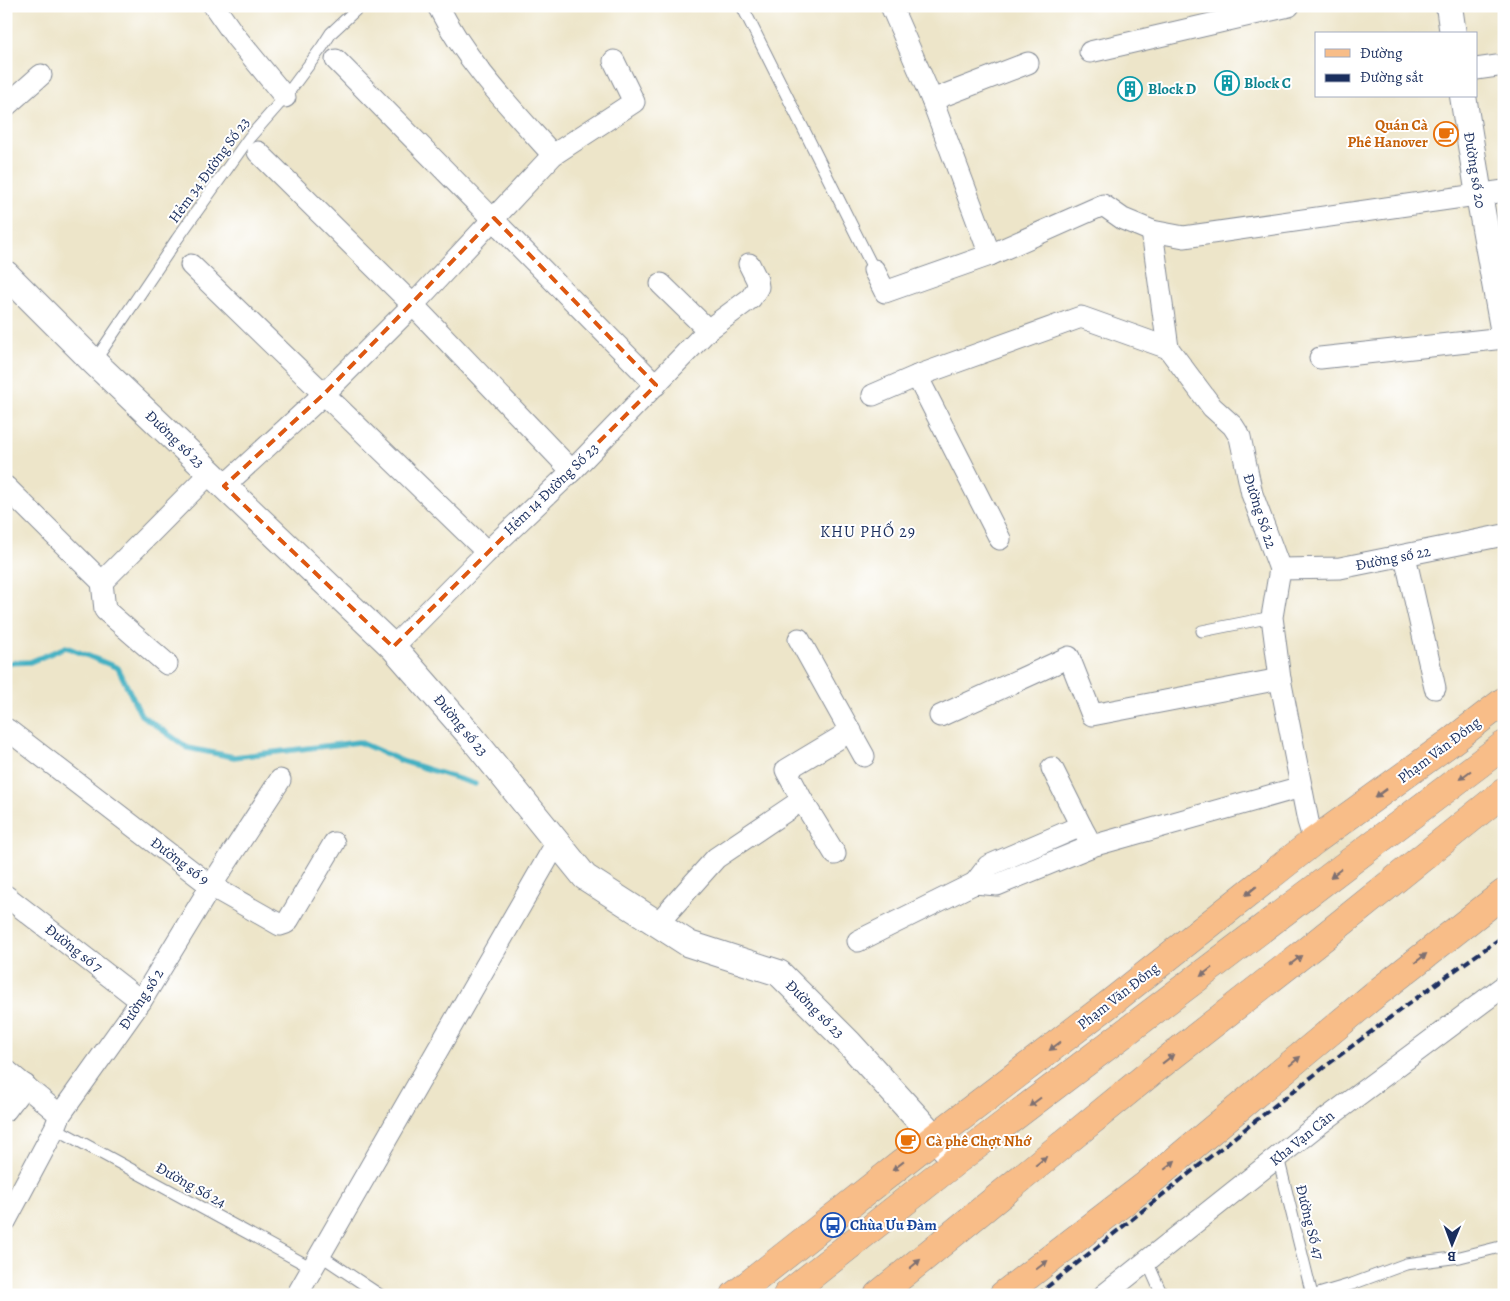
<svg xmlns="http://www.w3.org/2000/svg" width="1510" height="1301" viewBox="0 0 1510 1301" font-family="Alegreya,serif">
  <rect width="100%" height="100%" fill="#fff"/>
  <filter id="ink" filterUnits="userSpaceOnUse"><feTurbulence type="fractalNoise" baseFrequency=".02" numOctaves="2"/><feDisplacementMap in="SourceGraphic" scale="10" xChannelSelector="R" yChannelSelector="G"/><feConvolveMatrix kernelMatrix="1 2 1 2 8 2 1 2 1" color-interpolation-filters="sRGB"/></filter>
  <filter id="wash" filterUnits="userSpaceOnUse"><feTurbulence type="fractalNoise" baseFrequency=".0096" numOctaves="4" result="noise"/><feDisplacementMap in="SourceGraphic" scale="20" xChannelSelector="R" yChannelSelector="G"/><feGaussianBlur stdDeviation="1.12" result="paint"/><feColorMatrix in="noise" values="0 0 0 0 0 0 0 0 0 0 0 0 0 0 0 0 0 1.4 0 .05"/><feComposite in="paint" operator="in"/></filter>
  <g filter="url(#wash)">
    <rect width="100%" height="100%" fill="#ede5c9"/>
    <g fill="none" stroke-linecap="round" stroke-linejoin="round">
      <polyline stroke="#45b1c3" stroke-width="5.5" points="6,663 30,662 66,647 118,668 141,715 188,748 234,757 359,742 402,761 475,784"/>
    </g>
  </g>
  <g filter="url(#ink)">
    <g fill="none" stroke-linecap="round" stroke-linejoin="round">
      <defs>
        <g id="service">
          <polyline points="742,6 874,270"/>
          <polyline points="94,362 177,239 249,138 285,97 322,47 331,33 360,6"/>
          <polyline points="1202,631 1272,617"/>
          <polyline points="55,1128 312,1268"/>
          <polyline points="1278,1157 1312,1295"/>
          <polyline points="320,1255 380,1295"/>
          <polyline points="1147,1261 1162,1295"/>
          <polyline points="1315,1295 1352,1284 1406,1264 1460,1257 1504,1246"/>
        </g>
        <g id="minor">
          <polyline points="214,6 235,36 285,97"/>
          <path d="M438,6C466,62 512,109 553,155"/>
          <polyline points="891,6 932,100 990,255"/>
          <polyline points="1090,52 1289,6"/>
          <polyline points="336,60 656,385"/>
          <polyline points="1476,69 1504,65"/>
          <polyline points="932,100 1028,63"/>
          <polyline points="6,106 41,75"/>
          <polyline points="258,152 413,305 572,471"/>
          <polyline points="1152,231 1168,348"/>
          <polyline points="191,265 487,552"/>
          <polyline points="874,270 885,292 990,255 1103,205 1123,219 1152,231 1184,237 1504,191"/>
          <polyline points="661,284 708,330"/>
          <polyline points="1320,358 1504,338"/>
          <polyline points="917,376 1000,539"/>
          <polyline points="873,395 917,376 1081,317 1168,348 1212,407 1233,426 1240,437 1252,494 1280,569 1272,617 1280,679 1308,821 1314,841"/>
          <polyline points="224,486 325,393 413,305 553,155 634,102 614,61"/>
          <polyline points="6,487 102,582 105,610 167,664"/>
          <polyline points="1405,556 1435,688"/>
          <polyline points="1280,569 1340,568 1504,535"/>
          <polyline points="102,582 210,473"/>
          <polyline points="799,639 864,756"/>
          <polyline points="393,647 487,552 572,471 708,330 751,298 758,287 757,280 749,264"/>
          <polyline points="940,716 1069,657 1092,715 1280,679"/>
          <polyline points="6,730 8,730 211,886 280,925 286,923 289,919 334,843"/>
          <polyline points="1052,768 1081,826"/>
          <polyline points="835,854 802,800 786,770 851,731"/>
          <polyline points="975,883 988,866 1081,826 1092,846"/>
          <polyline points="6,896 141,1001"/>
          <polyline points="658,923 716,858 802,800"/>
          <polyline points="858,941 975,883 997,885 1092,846 1301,787"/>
          <polyline points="6,1070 60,1115"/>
          <polyline points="6,1110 25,1085"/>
          <polyline points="6,1220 55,1128 60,1115 141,1001 211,886 280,780"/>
          <polyline points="297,1295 557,842"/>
          <polyline points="1104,1295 1314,1128 1504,986"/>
        </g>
        <g id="tertiary">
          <polyline points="1449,6 1453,34"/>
          <polyline points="1463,96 1479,195 1504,333"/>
          <polyline points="6,274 94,362 393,647 470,735 585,877 689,944 779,973 849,1043 956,1161"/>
        </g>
        <g id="primary">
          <polyline points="735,1295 934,1138 1109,1004 1314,841 1452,741 1504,701"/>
          <polyline points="1003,1295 1146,1185 1373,996 1504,893"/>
        </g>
        <g id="trunk">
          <polyline points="787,1295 956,1161 1504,745"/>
          <polyline points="878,1295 1154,1070 1314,945 1504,792"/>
        </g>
      </defs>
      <use href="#service" stroke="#848a94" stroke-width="13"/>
      <use href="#minor" stroke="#848a94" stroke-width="23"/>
      <use href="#tertiary" stroke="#848a94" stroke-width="28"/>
      <use href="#primary" stroke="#848a94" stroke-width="29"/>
      <use href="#trunk" stroke="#848a94" stroke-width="29"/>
      <use href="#service" stroke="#fff" stroke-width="11"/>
      <use href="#minor" stroke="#fff" stroke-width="21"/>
      <use href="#tertiary" stroke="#fff" stroke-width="26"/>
      <use href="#primary" stroke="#f8bd88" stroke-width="28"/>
      <use href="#trunk" stroke="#f8bd88" stroke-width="28"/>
      <path stroke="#1b2f5e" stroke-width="4" stroke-dasharray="8 4" stroke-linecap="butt" d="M1037,1295C1191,1173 1342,1047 1504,936"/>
    </g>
    <defs><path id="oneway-solid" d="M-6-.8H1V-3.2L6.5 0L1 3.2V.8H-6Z" transform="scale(1.25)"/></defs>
    <g fill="#7e6f71">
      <use href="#oneway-solid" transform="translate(1465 775) rotate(143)"/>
      <use href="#oneway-solid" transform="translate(1381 793) rotate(144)"/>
      <use href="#oneway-solid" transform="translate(1336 873) rotate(143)"/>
      <use href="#oneway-solid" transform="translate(1251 891) rotate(141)"/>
      <use href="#oneway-solid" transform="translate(1421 958) rotate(-38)"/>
      <use href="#oneway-solid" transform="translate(1296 960) rotate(-38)"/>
      <use href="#oneway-solid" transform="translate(1206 972) rotate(143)"/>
      <use href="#oneway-solid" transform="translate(1055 1046) rotate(143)"/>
      <use href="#oneway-solid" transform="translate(1168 1059) rotate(-38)"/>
      <use href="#oneway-solid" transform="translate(1295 1061) rotate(-40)"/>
      <use href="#oneway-solid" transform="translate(1035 1102) rotate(143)"/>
      <use href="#oneway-solid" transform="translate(1041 1161) rotate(-39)"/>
      <use href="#oneway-solid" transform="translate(1170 1165) rotate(-40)"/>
      <use href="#oneway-solid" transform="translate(898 1166) rotate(142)"/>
      <use href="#oneway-solid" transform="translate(915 1264) rotate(-40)"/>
      <use href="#oneway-solid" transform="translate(1042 1265) rotate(-37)"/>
    </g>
  </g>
  <path fill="none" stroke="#de5710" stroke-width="4" stroke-dasharray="10 6" stroke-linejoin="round" d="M494,218L656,385L393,647L224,486L325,393Z"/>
  <defs>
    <symbol id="building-ring" viewBox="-11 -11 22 22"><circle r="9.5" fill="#fff" stroke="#0f9aa8" stroke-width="1.5"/><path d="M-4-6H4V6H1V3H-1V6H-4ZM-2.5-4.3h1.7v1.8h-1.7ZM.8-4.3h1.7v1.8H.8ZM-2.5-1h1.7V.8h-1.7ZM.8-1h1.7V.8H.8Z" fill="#0f9aa8"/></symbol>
    <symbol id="cafe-ring" viewBox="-11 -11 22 22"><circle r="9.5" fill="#fff" stroke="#e8710a" stroke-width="1.5"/><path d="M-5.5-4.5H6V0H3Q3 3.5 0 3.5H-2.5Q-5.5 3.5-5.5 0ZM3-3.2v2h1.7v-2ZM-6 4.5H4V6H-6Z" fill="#e8710a"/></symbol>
    <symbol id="bus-ring" viewBox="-11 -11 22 22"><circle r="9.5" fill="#fff" stroke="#1a4fb4" stroke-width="1.5"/><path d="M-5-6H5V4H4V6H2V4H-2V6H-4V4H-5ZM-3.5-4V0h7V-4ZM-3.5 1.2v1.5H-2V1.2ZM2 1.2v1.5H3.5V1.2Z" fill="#1a4fb4"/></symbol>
  </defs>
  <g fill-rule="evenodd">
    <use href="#building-ring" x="1213" y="69" width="28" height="28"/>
    <use href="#building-ring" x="1116" y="75" width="28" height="28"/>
    <use href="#cafe-ring" x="1432" y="120" width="28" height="28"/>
    <use href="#cafe-ring" x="894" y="1127" width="28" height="28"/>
    <use href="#bus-ring" x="819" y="1211" width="28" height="28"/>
  </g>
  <g text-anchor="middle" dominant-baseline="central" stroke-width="4" stroke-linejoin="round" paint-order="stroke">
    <g font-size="15" font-weight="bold" fill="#0d838f" stroke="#fff" text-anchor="start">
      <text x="1244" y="83">Block C</text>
      <text x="1148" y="89">Block D</text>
    </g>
    <g font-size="15" font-weight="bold" fill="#c56008" stroke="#fff" text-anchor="end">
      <text x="1428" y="125">Quán Cà<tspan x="1428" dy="17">Phê Hanover</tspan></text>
      <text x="926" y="1141" text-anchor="start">Cà phê Chợt Nhớ</text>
    </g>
    <g font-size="15" fill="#1b2f5e" stroke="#fff">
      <text transform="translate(209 170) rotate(-54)">Hẻm 34 Đường Số 23</text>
      <text transform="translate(1475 170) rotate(81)">Đường số 20</text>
      <text transform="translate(175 439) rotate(44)">Đường số 23</text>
      <text transform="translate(551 489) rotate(-44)">Hẻm 14 Đường Số 23</text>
      <text transform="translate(1260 511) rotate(72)">Đường Số 22</text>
      <text transform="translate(1393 558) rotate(-11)">Đường số 22</text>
      <text transform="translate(461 725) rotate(50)">Đường số 23</text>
      <text transform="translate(1439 750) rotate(-37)">Phạm Văn Đồng</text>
      <text transform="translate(180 861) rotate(37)">Đường số 9</text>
      <text transform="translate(74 948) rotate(38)">Đường số 7</text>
      <text transform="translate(1118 996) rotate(-38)">Phạm Văn Đồng</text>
      <text transform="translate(141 999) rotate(-57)">Đường số 2</text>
      <text transform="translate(815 1009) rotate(45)">Đường số 23</text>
      <text transform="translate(1302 1138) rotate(-39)">Kha Vạn Cân</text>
      <text transform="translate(191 1185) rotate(29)">Đường Số 24</text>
      <text transform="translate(1310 1222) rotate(76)">Đường Số 47</text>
    </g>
    <g font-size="15" font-weight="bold" fill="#164399" stroke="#fff" text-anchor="start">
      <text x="850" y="1225">Chùa Ưu Đàm</text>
    </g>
    <g font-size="16" letter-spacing="1" fill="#1b2f5e" stroke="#fff">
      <text x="868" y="532">KHU PHỐ 29</text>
    </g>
  </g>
  <rect width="1510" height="1301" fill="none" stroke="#fff" stroke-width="25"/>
  <rect x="1315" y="32" width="162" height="65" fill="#ffffff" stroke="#a4acbf"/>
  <rect x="1325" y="49" width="25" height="8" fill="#f8bd88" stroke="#a4acbf"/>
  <text x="1360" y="58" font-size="15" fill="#1b2f5e">Đường</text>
  <rect x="1325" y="74" width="25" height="8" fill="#1b2f5e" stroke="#a4acbf"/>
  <text x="1360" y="82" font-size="15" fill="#1b2f5e">Đường sắt</text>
  <g transform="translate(1452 1244) rotate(181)" stroke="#ffffff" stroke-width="4" paint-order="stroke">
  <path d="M0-4L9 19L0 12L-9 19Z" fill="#1b2f5e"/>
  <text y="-8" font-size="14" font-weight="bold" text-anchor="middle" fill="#1b2f5e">B</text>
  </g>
</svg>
